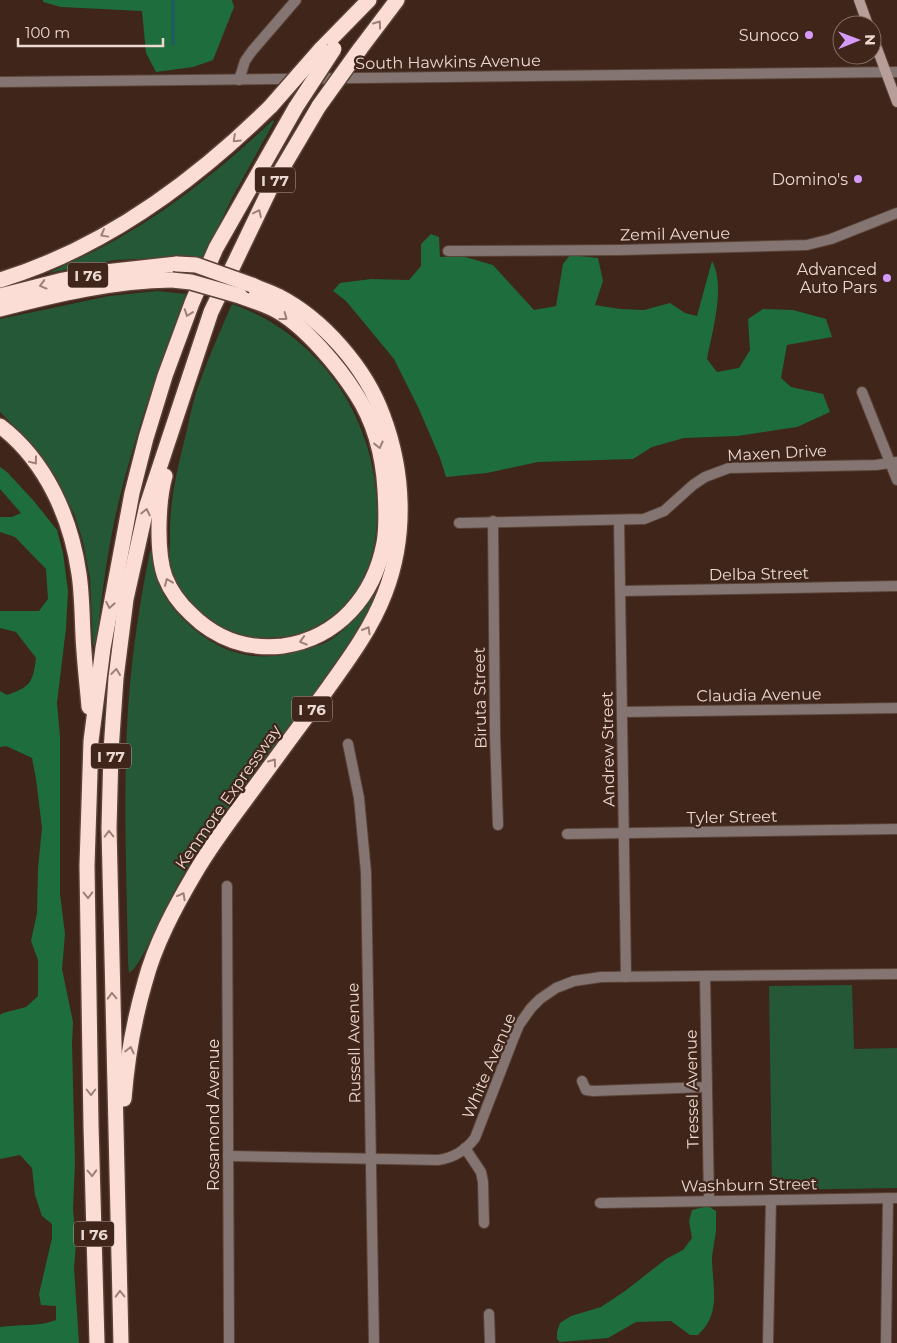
<svg xmlns="http://www.w3.org/2000/svg" width="897" height="1343" viewBox="0 0 897 1343" font-family="Montserrat,sans-serif">
  <rect width="100%" height="100%" fill="#3f251a"/>
  <g fill="#255836">
    <path d="M273,120L274,122L232,198L202,260L157,258L115,260L49,273C73,260 100,250 124,235C179,203 227,163 273,120Z"/>
    <path d="M157,291L186,294C159,367 132,441 115,518C106,560 101,603 96,645H93L90,579L83,542L75,516L56,477L21,433L0,412V319L109,296Z"/>
    <path d="M232,304C290,324 339,371 361,429C386,491 388,586 322,623C309,631 296,636 281,637C267,638 248,639 234,633C224,630 213,621 204,615C189,604 173,586 170,567C168,559 170,549 170,541C169,504 176,474 185,438C188,425 191,410 195,396C205,365 219,334 232,304Z"/>
    <path d="M150,551L153,552C155,565 157,581 163,593C168,603 176,612 184,620C219,655 258,665 305,649C311,647 318,646 323,644C347,633 364,606 380,588C361,630 335,666 308,703C269,754 228,804 193,859C187,868 181,878 176,888C168,903 140,969 129,973L128,961C127,894 124,826 126,759C127,689 136,620 150,551Z"/>
    <polygon points="852,985 854,1049 897,1048 897,1188 772,1190 769,986"/>
  </g>
  <g fill="#1d6d3d">
    <polygon points="43,0 232,0 234,7 213,60 193,67 156,72 146,53 142,11 61,7 43,2"/>
    <path d="M431,234L439,237L440,257L462,256L493,265L534,310L556,306L563,264L570,255L598,258L603,281L595,305L620,309L644,310L670,303L685,313L697,316L712,261C726,286 712,332 707,359L717,372L739,368L750,350L748,319L763,309L793,310L826,319L832,337L787,345L781,378L791,387L823,394L830,412L797,427L737,436L684,438L652,447L633,459L538,462L487,473L446,477L440,458L419,409L394,359L346,301L333,291L340,283L371,279L409,280L421,266V244Z"/>
    <path d="M0,467L7,472L33,500L57,530L63,553L68,591L66,628L57,703L60,736V894L65,934L62,969L73,1022L72,1044L75,1162L73,1209L76,1244L74,1268L79,1343H0V1327C19,1324 38,1327 56,1320V1306L41,1305L39,1294L52,1238V1224L42,1216L35,1195L32,1168L20,1155L0,1159V1015L3,1013L26,1007L38,996V960L31,941L37,913L38,868L42,828L36,779L32,758L6,746L0,747V691L7,695C30,687 33,683 36,658L16,632L0,628V611H39L48,599L46,569L15,537L0,532V517H12L21,513L0,489Z"/>
    <path d="M708,1206L716,1211C716,1217 716,1224 716,1230C715,1241 712,1251 712,1261C713,1289 721,1314 698,1335H690L671,1321L636,1322L608,1338L560,1342L557,1339V1332L560,1323L571,1316L601,1307L625,1291L666,1259L683,1250L692,1238L689,1221L692,1210Z"/>
  </g>
  <g fill="none" stroke-linecap="round" stroke-linejoin="round">
    <polyline stroke="#1d5b68" stroke-width="3" points="173,0 173,44"/>
    <defs>
      <g id="minor">
        <polyline points="239,80 245,61 252,51 296,0"/>
        <polyline points="448,251 620,250 807,245 831,239 897,213"/>
        <polyline points="862,392 897,480"/>
        <polyline points="619,520 626,977"/>
        <polyline points="493,521 495,735 498,825"/>
        <polyline points="459,523 644,519 664,511 693,485 705,477 729,468 876,465 897,462"/>
        <polyline points="621,591 897,586"/>
        <polyline points="622,712 897,708"/>
        <polyline points="348,744 359,798 366,872 374,1343"/>
        <polyline points="567,834 897,829"/>
        <polyline points="227,886 229,1343"/>
        <polyline points="705,976 709,1201"/>
        <polyline points="582,1081 586,1090 593,1091 707,1087"/>
        <polyline points="465,1148 481,1172 483,1182 484,1223"/>
        <path d="M228,1156L438,1160C453,1158 466,1150 475,1138L514,1037L519,1025L531,1008L540,999L556,988L574,981L601,977L897,974"/>
        <polyline points="600,1203 897,1198"/>
        <polyline points="489,1314 490,1343"/>
        <polyline points="768,1343 771,1200"/>
        <polyline points="886,1343 888,1198"/>
      </g>
      <polyline id="tertiary" points="0,82 897,72"/>
      <g id="secondary">
        <polyline points="859,0 868,25"/>
        <polyline points="872,35 897,102"/>
      </g>
      <g id="motorway">
        <polyline points="321,49 369,0"/>
        <polyline points="360,49 397,0"/>
        <path d="M0,280C105,248 194,182 271,106"/>
        <polyline points="0,296 63,280 105,272 177,264"/>
        <path d="M0,309C57,294 113,281 172,280"/>
        <path d="M0,426C46,461 71,518 79,574C82,594 82,615 83,635C84,659 87,683 89,707"/>
        <path d="M165,476C158,501 156,552 165,577C171,592 179,603 191,614C216,639 248,650 283,646C338,638 374,596 384,543C387,526 386,507 385,490C383,456 375,423 356,394C339,367 306,328 279,312C267,305 253,301 240,296"/>
        <path d="M124,1099C127,1059 134,1020 145,982C155,944 175,907 195,873C210,847 228,823 246,799C272,764 297,729 323,695C346,663 371,630 385,593C407,536 404,472 383,416C366,368 323,319 278,296C270,292 260,289 252,285"/>
        <polyline points="97,1343 91,1125 87,866 91,741 103,648 132,493 146,438 165,376 192,303 216,248 296,107"/>
        <polyline points="121,1343 109,828 111,751 116,678 126,599 147,505 211,312 270,189 319,106"/>
      </g>
    </defs>
    <use href="#minor" stroke="#5a4237" stroke-width="12"/>
    <use href="#tertiary" stroke="#5a4237" stroke-width="12"/>
    <use href="#secondary" stroke="#5a4237" stroke-width="12"/>
    <use href="#motorway" stroke="#5a4237" stroke-width="18"/>
    <use href="#minor" stroke="#847572" stroke-width="10"/>
    <use href="#tertiary" stroke="#847572" stroke-width="10"/>
    <use href="#secondary" stroke="#b79e99" stroke-width="10"/>
    <use href="#motorway" stroke="#fbddd6" stroke-width="15"/>
    <defs>
      <g id="motorway-bridge">
        <polyline points="271,106 321,49"/>
        <polyline points="319,106 360,49"/>
        <polyline points="296,107 334,49"/>
        <polyline points="177,264 196,265 252,285"/>
        <polyline points="172,280 191,282 240,296"/>
      </g>
    </defs>
    <use href="#motorway-bridge" stroke="#5a4237" stroke-width="18" stroke-linecap="butt"/>
    <use href="#motorway-bridge" stroke="#fbddd6" stroke-width="15"/>
  </g>
  <defs><path id="oneway-chevron" d="M-2-3.5L2.5 0L-2 3.5" fill="none" stroke-width="1.6" stroke-linecap="round" stroke-linejoin="round" transform="scale(1.25)"/></defs>
  <g stroke="#9d8178">
    <use href="#oneway-chevron" transform="translate(378 24) rotate(-54)"/>
    <use href="#oneway-chevron" transform="translate(236 139) rotate(137)"/>
    <use href="#oneway-chevron" transform="translate(258 213) rotate(-64)"/>
    <use href="#oneway-chevron" transform="translate(104 234) rotate(151)"/>
    <use href="#oneway-chevron" transform="translate(43 285) rotate(165)"/>
    <use href="#oneway-chevron" transform="translate(188 313) rotate(110)"/>
    <use href="#oneway-chevron" transform="translate(284 317) rotate(37)"/>
    <use href="#oneway-chevron" transform="translate(379 445) rotate(76)"/>
    <use href="#oneway-chevron" transform="translate(34 461) rotate(53)"/>
    <use href="#oneway-chevron" transform="translate(146 512) rotate(-77)"/>
    <use href="#oneway-chevron" transform="translate(168 582) rotate(-113)"/>
    <use href="#oneway-chevron" transform="translate(110 605) rotate(100)"/>
    <use href="#oneway-chevron" transform="translate(367 630) rotate(-60)"/>
    <use href="#oneway-chevron" transform="translate(303 641) rotate(163)"/>
    <use href="#oneway-chevron" transform="translate(116 672) rotate(-83)"/>
    <use href="#oneway-chevron" transform="translate(273 762) rotate(-54)"/>
    <use href="#oneway-chevron" transform="translate(109 834) rotate(-91)"/>
    <use href="#oneway-chevron" transform="translate(88 895) rotate(89)"/>
    <use href="#oneway-chevron" transform="translate(182 896) rotate(-61)"/>
    <use href="#oneway-chevron" transform="translate(112 996) rotate(-92)"/>
    <use href="#oneway-chevron" transform="translate(130 1050) rotate(-77)"/>
    <use href="#oneway-chevron" transform="translate(91 1092) rotate(90)"/>
    <use href="#oneway-chevron" transform="translate(92 1173) rotate(88)"/>
    <use href="#oneway-chevron" transform="translate(120 1294) rotate(-91)"/>
  </g>
  <g fill="#d69bfa" stroke="#3f251a" stroke-width="2">
    <circle cx="809" cy="35" r="5"/>
    <circle cx="858" cy="179" r="5"/>
    <circle cx="887" cy="278" r="5"/>
  </g>
  <g text-anchor="middle" dominant-baseline="central" stroke-width="4.5" stroke-linejoin="round" paint-order="stroke">
    <g fill="#3f251a" stroke="#b7a29a" stroke-width="1">
      <rect x="255" y="167.5" width="40" height="25" rx="4"/>
      <rect x="68" y="262.5" width="40" height="25" rx="4"/>
      <rect x="292" y="696.5" width="40" height="25" rx="4"/>
      <rect x="91" y="743.5" width="40" height="25" rx="4"/>
      <rect x="74" y="1221.5" width="40" height="25" rx="4"/>
    </g>
    <g font-size="15" font-weight="bold" fill="#ead8d1">
      <text x="275" y="180">I 77</text>
      <text x="88" y="275">I 76</text>
      <text x="312" y="709">I 76</text>
      <text x="111" y="756">I 77</text>
      <text x="94" y="1234">I 76</text>
    </g>
    <g font-size="16" fill="#ead8d1" stroke="#3f251a" text-anchor="end">
      <text x="799" y="35">Sunoco</text>
      <text x="848" y="179">Domino's</text>
      <text x="877" y="269">Advanced<tspan x="877" dy="18">Auto Pars</tspan></text>
    </g>
    <g font-size="16" fill="#ead8d1" stroke="#3f251a">
      <text transform="translate(448 62) rotate(-1)">South Hawkins Avenue</text>
      <text transform="translate(675 234) rotate(-1)">Zemil Avenue</text>
      <text transform="translate(777 453) rotate(-3)">Maxen Drive</text>
      <text transform="translate(759 574) rotate(-1)">Delba Street</text>
      <text transform="translate(759 695) rotate(-1)">Claudia Avenue</text>
      <text transform="translate(480 698) rotate(-91)">Biruta Street</text>
      <text transform="translate(608 749) rotate(-91)">Andrew Street</text>
      <text transform="translate(228 797) rotate(-55)">Kenmore Expressway</text>
      <text transform="translate(732 817) rotate(-1)">Tyler Street</text>
      <text transform="translate(354 1043) rotate(-91)">Russell Avenue</text>
      <text transform="translate(489 1066) rotate(-67)">White Avenue</text>
      <text transform="translate(692 1089) rotate(-91)">Tressel Avenue</text>
      <text transform="translate(213 1115) rotate(-90)">Rosamond Avenue</text>
      <text transform="translate(749 1185) rotate(-1)">Washburn Street</text>
    </g>
  </g>
  <g transform="translate(857 40) rotate(89)"><circle r="24" fill="#3f251a" stroke="#836d63"/>
  <path d="M0-4L9 19L0 12L-9 19Z" fill="#d69bfa"/>
  <text y="-8" font-size="14" font-weight="bold" text-anchor="middle" fill="#ead8d1">N</text>
  </g>
  <path d="M18 38v8h145v-8" fill="none" stroke="#ead8d1" stroke-width="2.5"/>
  <text x="25" y="38" font-size="15" fill="#ead8d1" stroke="#3f251a" stroke-width="4" paint-order="stroke">100 m</text>
</svg>
